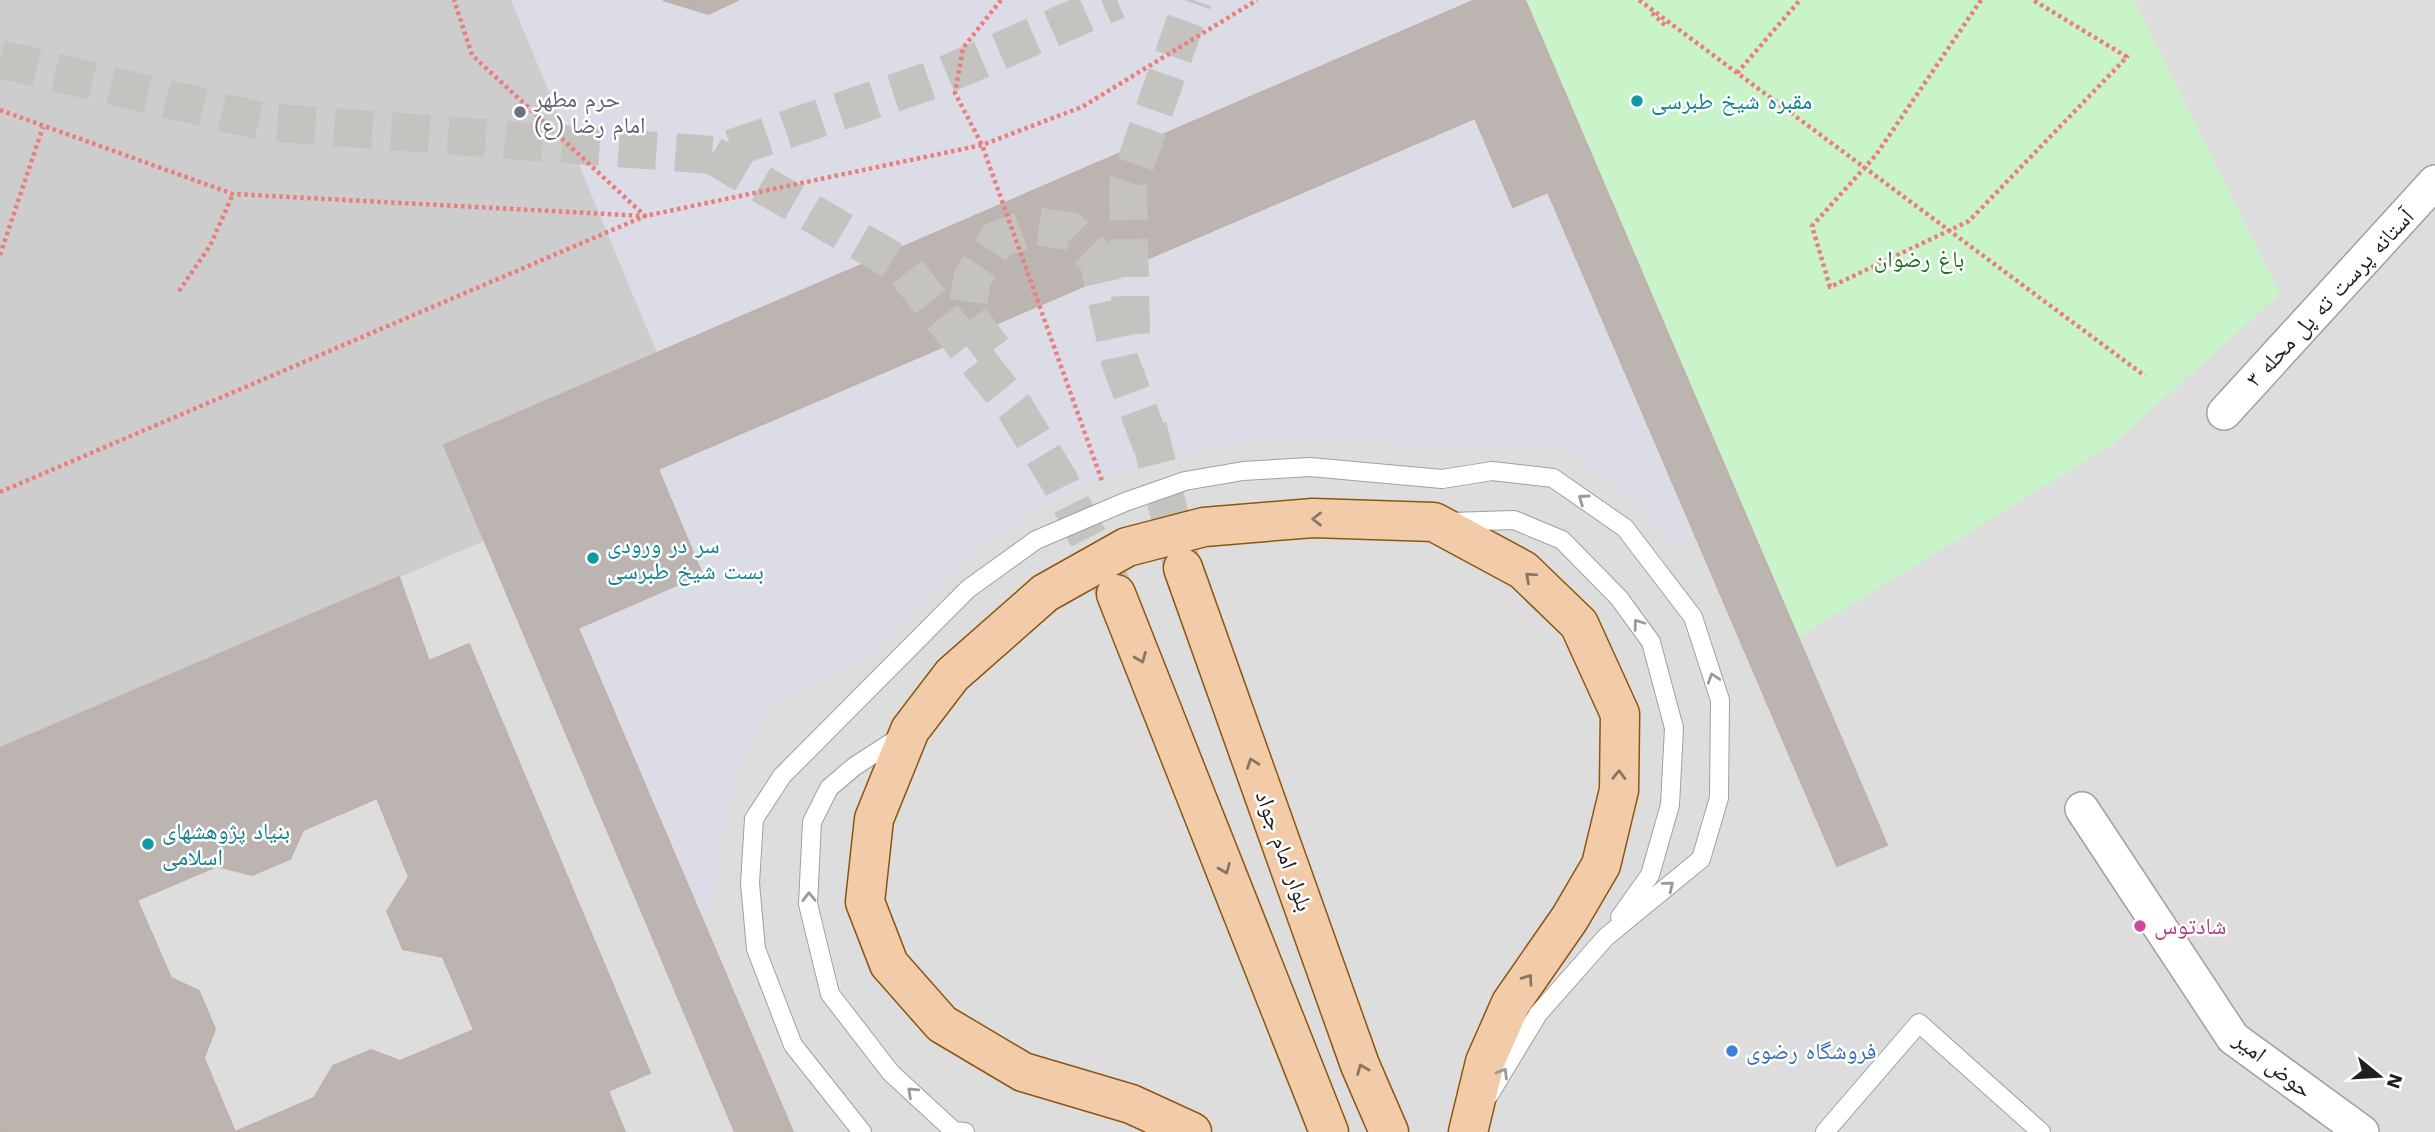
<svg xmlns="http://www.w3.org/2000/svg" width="2435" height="1132" viewBox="0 0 2435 1132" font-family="'Work Sans','Noto Naskh Arabic',sans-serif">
  <rect width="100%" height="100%" fill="#efece7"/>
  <rect fill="#ddd" x="0" y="0" width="2435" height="1132"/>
  <polygon fill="#cdcdcd" points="0,0 1159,0 575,155 658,355 444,446 484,541 0,748"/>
  <polygon fill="#c9f4c9" points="1525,0 2134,0 2280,294 2113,444 1799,637"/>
  <g fill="#dbdce5">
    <polygon points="511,0 663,0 708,14 738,0 1475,0 658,355"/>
    <polygon points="1475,118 1513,207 1548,192 1696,538 1670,548 1641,507 1570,453 1509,444 1457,449 1410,447 1342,436 1255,440 1136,467 1081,487 1022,521 955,569 883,650 778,703 751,739 728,815 708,932 579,628 658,469"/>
  </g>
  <g fill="#bcb4b0" stroke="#bfb2ab" stroke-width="2" fill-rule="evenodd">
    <polygon points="663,0 738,0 708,14"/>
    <polygon points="1475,0 1525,0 1887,845 1837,866 1548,192 1513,207 1475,118 658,469 702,574 578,628 793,1132 735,1132 444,445"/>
    <path d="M399,577L429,661L469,644L650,1073L608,1091L625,1132H0V748ZM377,798L409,877L387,911L403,949L443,957L474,1030L400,1061L371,1050L333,1066L314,1098L235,1132L204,1058L215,1029L199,991L171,978L137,900L217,866L252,875L290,859L303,830Z"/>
  </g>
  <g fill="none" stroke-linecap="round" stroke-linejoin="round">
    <g stroke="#c5c3bf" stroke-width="38" stroke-dasharray="38 19" stroke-linecap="butt">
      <polyline points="0,59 265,122 712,155 938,78 1117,0"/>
      <polyline points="712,155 902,266 1015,408 1060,482 1115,591"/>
      <polyline points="1131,334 1128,185 1193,0"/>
      <polyline points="993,350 967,315 972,278 997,240 1035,226 1070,231 1098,259 1120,361 1154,452"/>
      <polyline points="1148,427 1182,566"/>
    </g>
    <defs>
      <g id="lane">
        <polyline points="1450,522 1514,520 1562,540 1619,598 1651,642 1674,728 1670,805 1650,875 1620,917"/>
        <polyline points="900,737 855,766 829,788 812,822 808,904 830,994 891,1073 954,1131 965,1132"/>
        <polyline points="862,1132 793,1045 756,949 750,883 754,819 782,776 968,589 1036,540 1125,502 1185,481 1243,471 1310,467 1442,479 1492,471 1553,478 1625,528 1693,617 1720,700 1719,798 1701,859 1606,937 1538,1014 1489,1095"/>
        <polyline points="1825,1132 1919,1023 2041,1132"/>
      </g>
      <g id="street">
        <polyline points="2224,413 2435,182"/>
        <polyline points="2082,809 2233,1038 2362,1132"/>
      </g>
      <g id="primary">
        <polyline points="1183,568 1360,1065 1389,1132"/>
        <polyline points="1116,594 1329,1132"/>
        <polyline points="1192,1132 1131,1104 1023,1072 942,1024 889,964 865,902 874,819 910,730 952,675 1045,593 1127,547 1204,527 1313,518 1434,522 1523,570 1579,624 1620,714 1619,790 1601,865 1570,918 1511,1003 1485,1062 1468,1132"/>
      </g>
    </defs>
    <use href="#lane" stroke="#a0a0a0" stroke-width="20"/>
    <use href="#street" stroke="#a0a0a0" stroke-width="36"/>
    <use href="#primary" stroke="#8b5710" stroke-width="41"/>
    <g stroke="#eb7d7c" stroke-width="4.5" stroke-dasharray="3.5 3.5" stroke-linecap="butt">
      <polyline points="1001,0 963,48 955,93 982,145 1102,481"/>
      <polyline points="1639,0 2145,376"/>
      <polyline points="1981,0 1876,155 1812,226 1830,287 1969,221 2127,57 2033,0"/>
      <polyline points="1652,13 1665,25"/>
      <polyline points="1737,73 1800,0"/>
      <polyline points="0,110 233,194 645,216 982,145 1082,107 1257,0"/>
      <polyline points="0,255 43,127"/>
      <polyline points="179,291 210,246 233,194"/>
      <polyline points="0,492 645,216 472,55 454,0"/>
    </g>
    <use href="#lane" stroke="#fff" stroke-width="18"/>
    <use href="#street" stroke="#fff" stroke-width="33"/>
    <use href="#primary" stroke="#f2cca9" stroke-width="38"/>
  </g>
  <defs><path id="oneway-chevron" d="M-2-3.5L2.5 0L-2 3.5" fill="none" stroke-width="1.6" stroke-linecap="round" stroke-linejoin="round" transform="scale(1.75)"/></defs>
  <g stroke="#9a9a9a">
    <use href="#oneway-chevron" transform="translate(1583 499) rotate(-145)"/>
    <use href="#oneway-chevron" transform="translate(1638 624) rotate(-126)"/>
    <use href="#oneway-chevron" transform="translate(1713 678) rotate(-108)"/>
    <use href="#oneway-chevron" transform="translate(1669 886) rotate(-39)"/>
    <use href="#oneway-chevron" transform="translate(809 897) rotate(-91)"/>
    <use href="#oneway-chevron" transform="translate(1503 1073) rotate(-59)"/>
    <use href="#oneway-chevron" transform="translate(912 1092) rotate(-137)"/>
  </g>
  <g stroke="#887664">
    <use href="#oneway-chevron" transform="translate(1317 519) rotate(180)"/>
    <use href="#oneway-chevron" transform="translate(1530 577) rotate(-138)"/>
    <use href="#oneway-chevron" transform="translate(1141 658) rotate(68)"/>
    <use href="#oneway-chevron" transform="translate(1252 763) rotate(-110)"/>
    <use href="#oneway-chevron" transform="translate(1619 775) rotate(-89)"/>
    <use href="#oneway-chevron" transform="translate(1225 869) rotate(68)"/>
    <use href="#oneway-chevron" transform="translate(1528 979) rotate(-55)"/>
    <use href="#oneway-chevron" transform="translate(1362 1069) rotate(-112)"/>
  </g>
  <g fill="#0f9aa8" stroke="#fff" stroke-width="2.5">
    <circle cx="1637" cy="101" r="7"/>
    <circle cx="593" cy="558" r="7"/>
    <circle cx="148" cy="844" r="7"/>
  </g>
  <circle fill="#6b7280" stroke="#fff" stroke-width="2.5" cx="520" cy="112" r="7"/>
  <circle fill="#d1479c" stroke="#fff" stroke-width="2.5" cx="2140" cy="926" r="7"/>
  <circle fill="#3f7fe0" stroke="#fff" stroke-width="2.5" cx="1732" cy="1051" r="7"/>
  <g text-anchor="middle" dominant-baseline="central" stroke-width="5" stroke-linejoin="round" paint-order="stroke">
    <g font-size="23" fill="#5b616d" stroke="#fff" text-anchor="start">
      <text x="534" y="99">حرم مطهر<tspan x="534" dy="26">امام رضا (ع)</tspan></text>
    </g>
    <g font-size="23" fill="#0d838f" stroke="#fff" text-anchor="start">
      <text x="1651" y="101">مقبره شیخ طبرسی</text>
      <text x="607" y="545">سر در ورودی<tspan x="607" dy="26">بست شیخ طبرسی</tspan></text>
      <text x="162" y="831">بنیاد پژوهشهای<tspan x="162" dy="26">اسلامی</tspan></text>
    </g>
    <g font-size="23" fill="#187318" stroke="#fff">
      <text x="1919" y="259">باغ رضوان</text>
    </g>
    <g font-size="23" fill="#1f1f1f" stroke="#fff">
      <text transform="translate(2330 298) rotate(-47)">آستانه پرست ته پل محله ۳</text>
      <text transform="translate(1284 851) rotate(70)">بلوار امام جواد</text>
      <text transform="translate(2273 1065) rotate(38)">حوض امیر</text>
    </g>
    <g font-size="23" fill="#b23c85" stroke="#fff" text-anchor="start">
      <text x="2154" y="926">شادتوس</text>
    </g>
    <g font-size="23" fill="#366cbe" stroke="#fff" text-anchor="start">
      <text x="1746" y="1051">فروشگاه رضوی</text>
    </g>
  </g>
  <g transform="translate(2379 1076) rotate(108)" stroke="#ffffff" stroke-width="5" paint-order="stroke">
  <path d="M0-5L12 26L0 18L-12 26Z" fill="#1f1f1f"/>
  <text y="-10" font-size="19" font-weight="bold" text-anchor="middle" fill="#1f1f1f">N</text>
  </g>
</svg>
